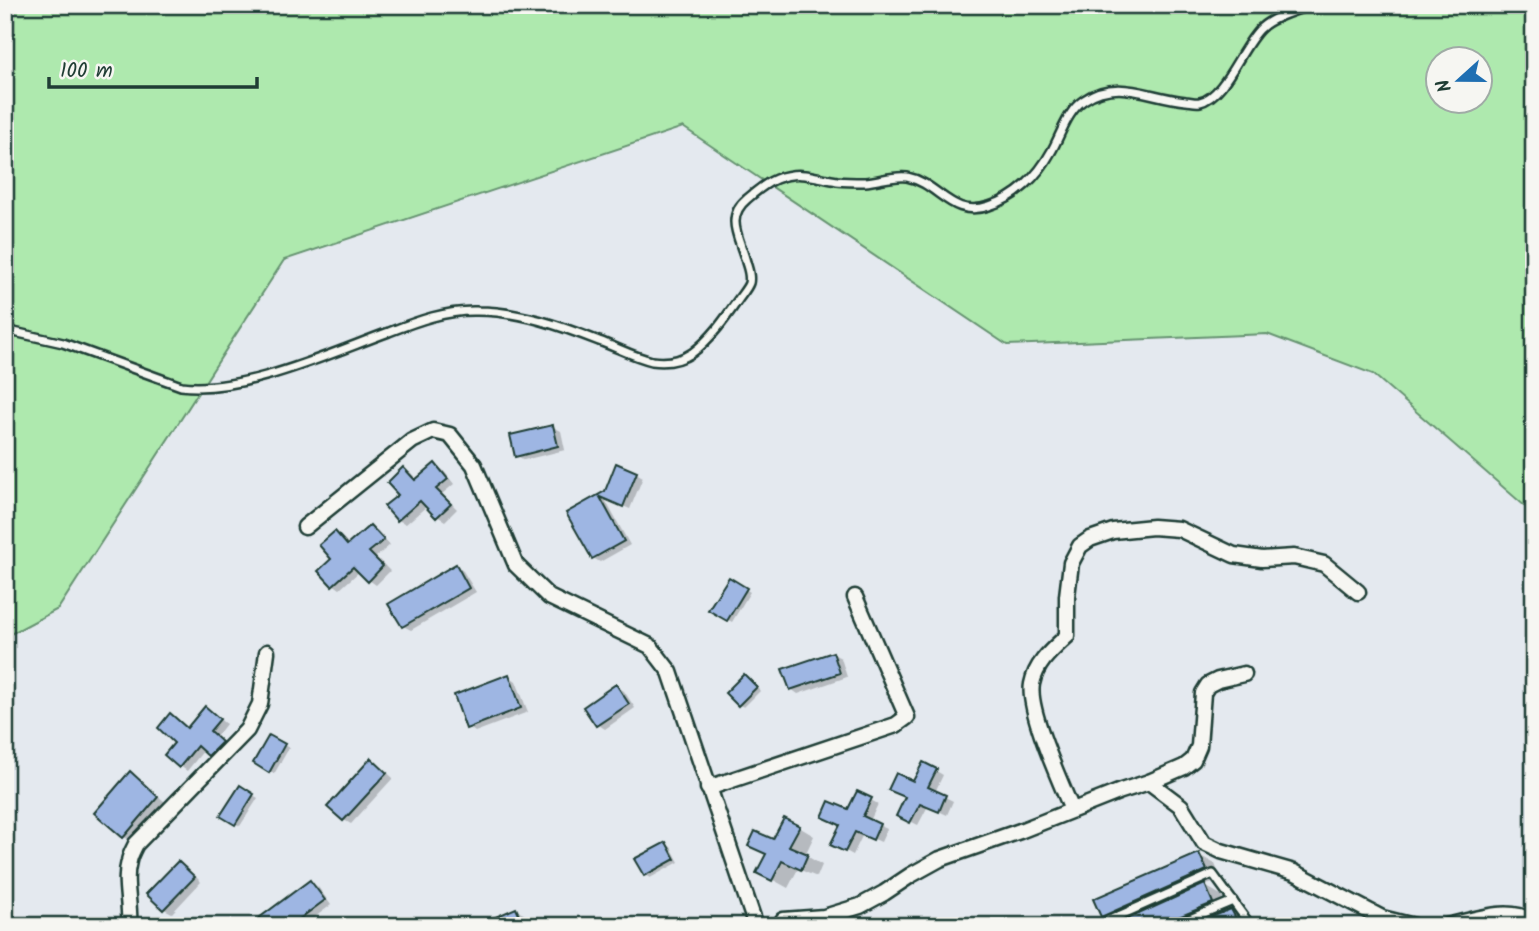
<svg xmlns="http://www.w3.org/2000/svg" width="1539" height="931" viewBox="0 0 1539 931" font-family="Kalam,sans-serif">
<rect width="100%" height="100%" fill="#e4e9ef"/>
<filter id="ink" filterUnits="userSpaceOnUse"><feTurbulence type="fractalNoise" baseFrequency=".0143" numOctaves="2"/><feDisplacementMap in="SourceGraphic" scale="14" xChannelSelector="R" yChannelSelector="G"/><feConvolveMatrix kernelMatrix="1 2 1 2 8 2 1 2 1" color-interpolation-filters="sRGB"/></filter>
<g filter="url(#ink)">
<path fill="#aee9ae" stroke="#669371" stroke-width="2" fill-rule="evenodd" d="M5 5H1534V514L1373 374 1267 334 1007 345 683 127 284 260 58 609 5 637ZM1438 60H1480V102H1438Z"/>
<g fill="#0003">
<polygon points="553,427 561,431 565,450 524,460 516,455"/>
<polygon points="435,465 443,470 454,484 442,494 457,509 445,521 437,516 427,506 406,524 398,520 403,469 411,473 417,480"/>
<polygon points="636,473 643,477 630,509 604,498 630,545 600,562 593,558 568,513"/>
<polygon points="370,527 378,531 390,545 376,557 390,571 376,585 369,580 360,571 340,589 333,584 336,533 343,538 350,545"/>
<polygon points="456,566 463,571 476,592 411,630 403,626"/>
<polygon points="729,579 750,592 732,622 711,610"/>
<polygon points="833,654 841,658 847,677 798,694 791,689"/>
<polygon points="509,676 516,681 528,712 475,732 468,727"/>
<polygon points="749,679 760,691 744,707 739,705"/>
<polygon points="616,686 624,691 635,708 605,729 597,724"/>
<polygon points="206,709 226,724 216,737 228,747 217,759 204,750 187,771 180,766 177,742 171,715 188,729"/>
<polygon points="270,737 289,748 274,774 255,763"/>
<polygon points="371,760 379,765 393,778 351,824 344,820"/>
<polygon points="924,764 943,775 935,792 953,801 947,815 928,806 918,825 906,819 914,783"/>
<polygon points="137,778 165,802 132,841 124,837"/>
<polygon points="240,787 258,798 240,826 223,815"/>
<polygon points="858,793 878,804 870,821 887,829 881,842 863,834 853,855 833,844"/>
<polygon points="799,827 814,836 805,855 822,865 817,877 798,869 788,888 759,872 767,855 750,846 774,842"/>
<polygon points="666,844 671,847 679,862 650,878 645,875"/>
<polygon points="1199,855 1215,864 1221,879 1205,886 1221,895 1228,912 1231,911 1246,920 1249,926 1116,926 1118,925 1102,916"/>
<polygon points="179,863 186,867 201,882 172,913 164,909 149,894"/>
<polygon points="311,882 318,887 331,905 303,926 267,926"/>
<polygon points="516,910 527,916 531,926 479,926"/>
</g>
<g fill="#9eb6e3" stroke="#1f3d34" stroke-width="2">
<polygon points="553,425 558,446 515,457 510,435"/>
<polygon points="435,463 448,479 436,489 451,504 436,518 420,501 397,521 384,506 398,495 387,483 403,467 415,480"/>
<polygon points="616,463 637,472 623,507 600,497 624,541 592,559 566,513 605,491"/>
<polygon points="370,525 384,540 369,552 383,566 368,582 353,567 332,586 318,571 331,559 319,545 335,531 347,545"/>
<polygon points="456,564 469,588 402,627 388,604"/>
<polygon points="729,577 747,588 727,621 708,610"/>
<polygon points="833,652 840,673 790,690 782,669"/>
<polygon points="509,674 521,708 466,729 454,695"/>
<polygon points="744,674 757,687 738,706 725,693"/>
<polygon points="616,684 629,704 596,726 583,707"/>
<polygon points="205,706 220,719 210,731 222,742 208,756 197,746 179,768 164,755 174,743 158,728 170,713 187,728"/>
<polygon points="269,735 285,744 269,773 253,763"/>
<polygon points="371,758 387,773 343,821 327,807"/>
<polygon points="923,762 937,769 928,787 946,795 939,812 920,804 910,823 896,816 905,797 888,790 896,773 913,781"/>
<polygon points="130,771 158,797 123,838 94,813"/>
<polygon points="240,785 254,794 235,825 220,816"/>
<polygon points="857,791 872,798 863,816 880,824 873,840 855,832 845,852 830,845 840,825 822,817 829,801 848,809"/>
<polygon points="784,818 800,826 789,846 808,854 801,870 782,861 772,881 756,873 766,854 748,846 755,831 773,839"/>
<polygon points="666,842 675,859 644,876 634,859"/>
<polygon points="1199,853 1207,870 1101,917 1093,899"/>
<polygon points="178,861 195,877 163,910 146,894"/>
<polygon points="310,880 325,900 290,926 265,926 259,918"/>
<polygon points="1205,884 1213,903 1171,920 1167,926 1112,926"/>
<polygon points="516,908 524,926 475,926"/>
<polygon points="1231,909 1240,926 1190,926"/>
</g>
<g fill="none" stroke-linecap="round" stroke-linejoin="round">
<defs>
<g id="service">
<path d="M5 330 63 343 181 386C242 394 331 353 389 332 417 321 447 310 477 311 519 311 561 326 599 341 616 347 634 357 652 361 666 363 680 361 692 353 711 339 725 319 738 300 741 295 747 289 749 283 751 276 748 269 746 262 740 238 724 218 747 199 755 192 766 183 776 179 800 170 814 177 837 181 846 182 857 182 865 182 879 181 894 175 907 177 939 183 951 219 989 206 1016 198 1038 176 1051 152 1061 135 1067 111 1084 100 1118 77 1150 98 1186 101 1190 101 1195 103 1200 102 1225 97 1242 45 1261 28 1272 17 1298 10 1312 5"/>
<polyline points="1096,926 1213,874 1251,926"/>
<polyline points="1173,926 1233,901"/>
</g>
<g id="minor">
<polyline points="305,527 412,441 433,431 450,435 474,465 516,565 549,597 650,646 670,672 756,926"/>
<polyline points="1149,782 1184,767 1193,760 1199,746 1203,693 1208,685 1218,680 1244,674"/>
<polyline points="708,788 896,725 907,717 855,597"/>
<path d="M1072 810C1061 783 1027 710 1032 684 1036 663 1052 650 1067 636V596L1071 563 1080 546 1090 539 1113 531 1153 527 1179 529 1234 555 1262 559 1294 557 1324 564 1358 592"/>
<path d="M129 926C131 904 123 882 129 861 130 855 133 850 136 844L247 730 260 704 267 652"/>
<polyline points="785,926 783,920 824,917 860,906 884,893 911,875 940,859 1020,831 1121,791 1149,782 1181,806 1204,843 1221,851 1294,872 1382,918 1414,926"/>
<path d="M1447 926C1471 921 1514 904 1534 924"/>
</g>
</defs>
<use href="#service" stroke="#1f3d34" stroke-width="12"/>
<use href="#minor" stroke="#1f3d34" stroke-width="19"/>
<use href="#service" stroke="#f6f6f2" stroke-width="7"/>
<use href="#minor" stroke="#f6f6f2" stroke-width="14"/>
</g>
</g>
<rect width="1539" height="931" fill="none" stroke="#f6f6f2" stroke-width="28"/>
<rect x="14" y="14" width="1511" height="903" fill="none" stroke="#1f3d34" stroke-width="2.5" filter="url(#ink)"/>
<g transform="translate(1459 80) rotate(249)"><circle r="33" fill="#f6f6f2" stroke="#a0aca6" stroke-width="2"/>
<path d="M0-5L12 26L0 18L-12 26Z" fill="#1f6fb2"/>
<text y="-10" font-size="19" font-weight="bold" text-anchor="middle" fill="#1f3d34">N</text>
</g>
<path d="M49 77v10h208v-10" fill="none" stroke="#1f3d34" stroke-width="3.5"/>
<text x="60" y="77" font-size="21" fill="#1f3d34" stroke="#f6f6f2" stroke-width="5" paint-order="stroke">100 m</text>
</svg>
